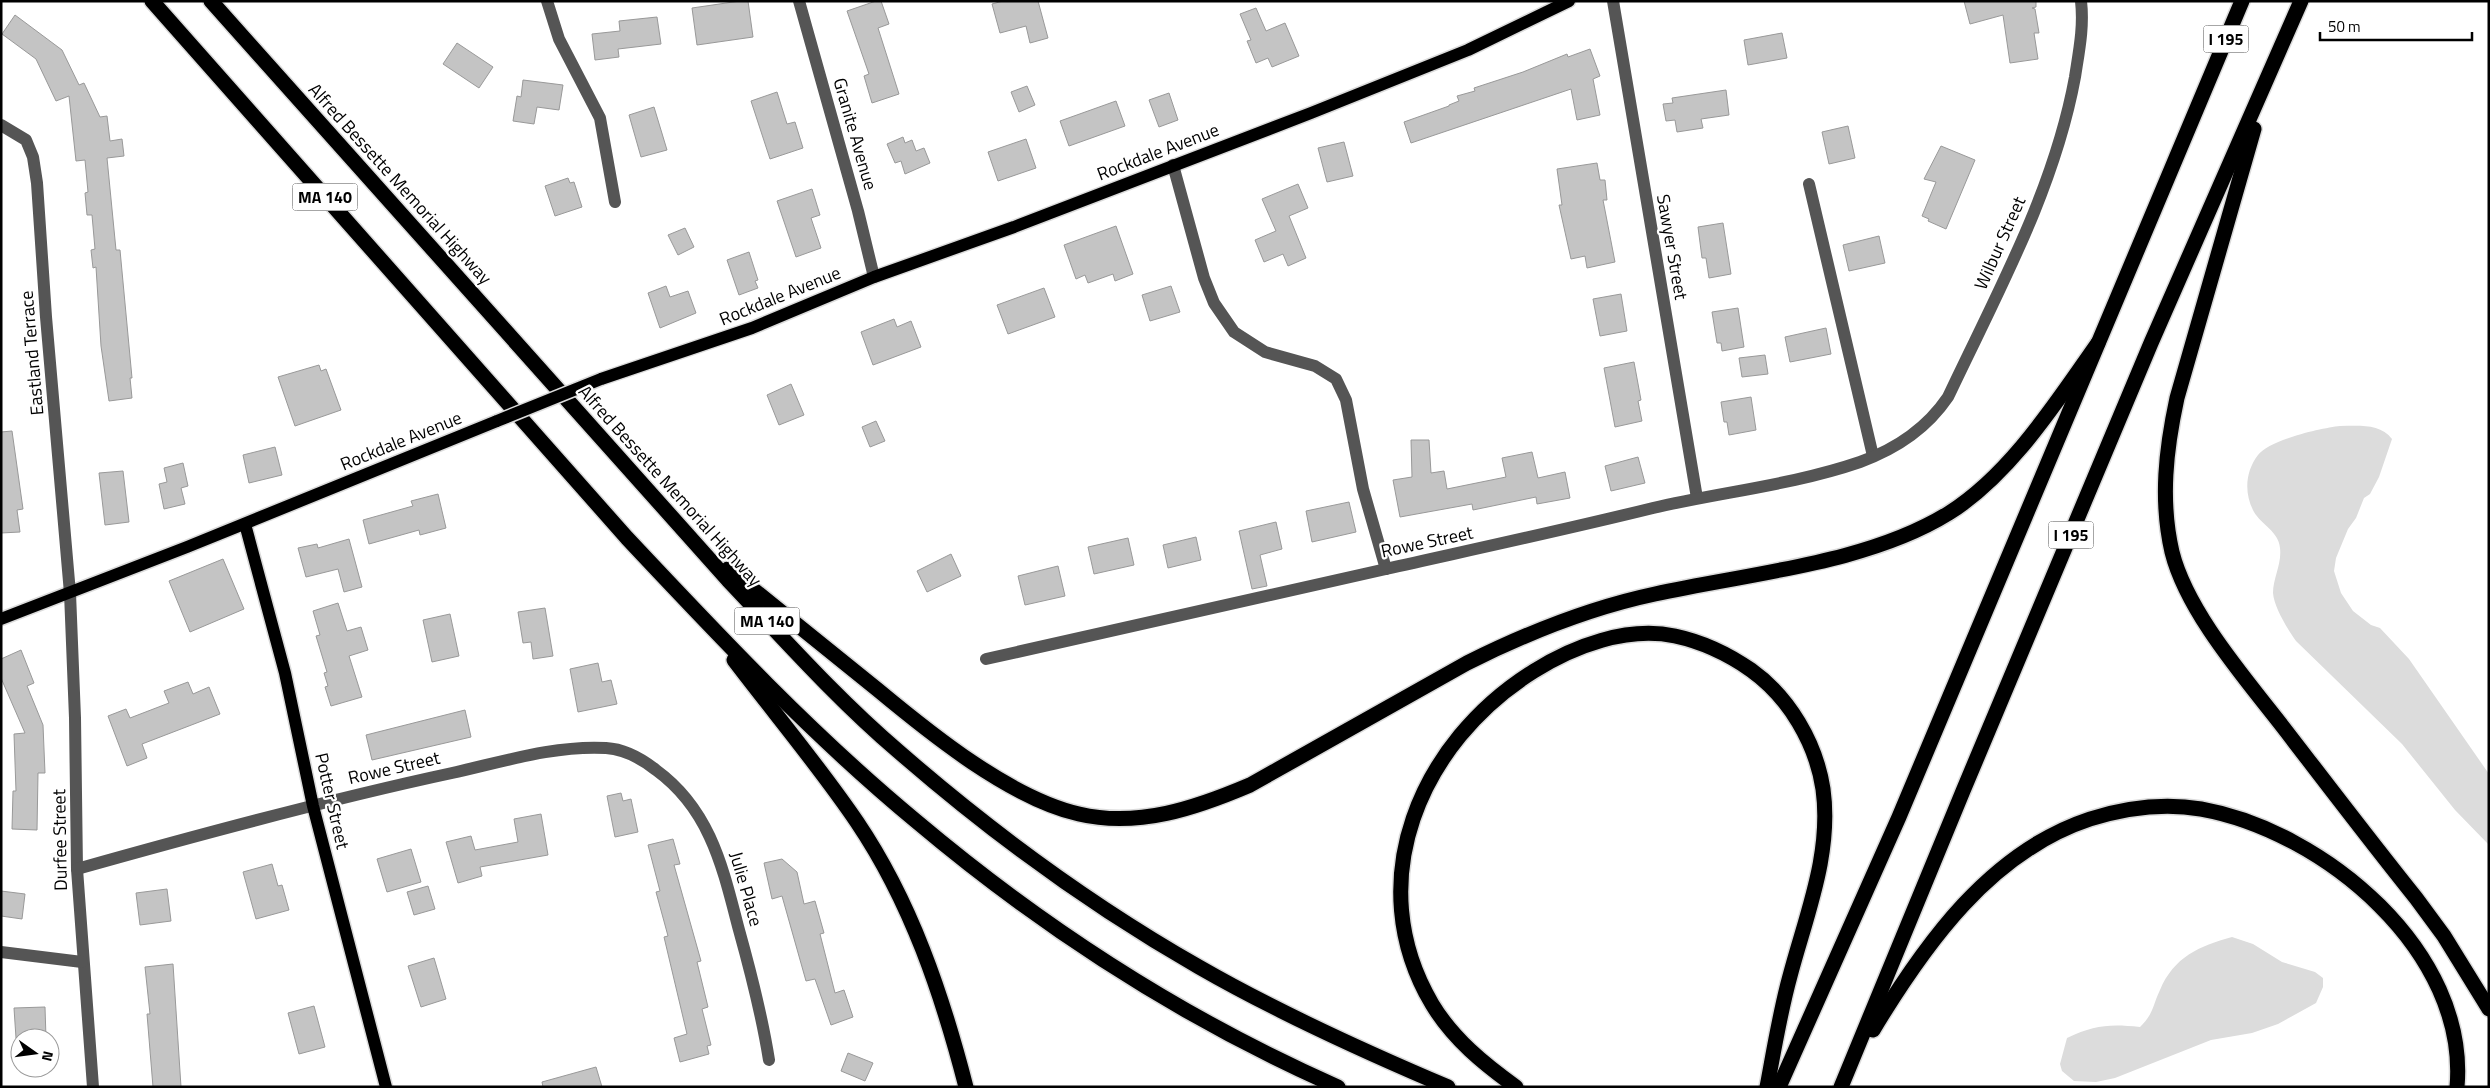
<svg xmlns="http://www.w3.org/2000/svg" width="2490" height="1088" viewBox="0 0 2490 1088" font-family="'Titillium Web',sans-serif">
<rect width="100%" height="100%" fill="#fff"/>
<g fill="#dcdcdc">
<path d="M2340 426C2358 426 2380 423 2392 439L2379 477 2370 494 2364 498 2356 518 2348 529 2336 558 2334 571 2341 593 2353 611 2371 625 2380 628 2409 659 2489 774V845L2455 810 2402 744 2296 641C2288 630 2274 607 2273 593 2273 578 2282 564 2280 548 2279 532 2261 524 2254 512 2244 494 2245 472 2258 455 2269 440 2321 428 2340 426Z"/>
<path d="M2232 937 2253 944 2282 962 2315 972 2323 978V987L2316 1003 2278 1024 2252 1033 2211 1040 2115 1078 2096 1082 2074 1081 2062 1071 2060 1064 2067 1038C2095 1025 2109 1024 2140 1027 2154 1013 2152 1007 2160 990 2174 957 2199 946 2232 937Z"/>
</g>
<g fill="#c4c4c4" stroke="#999">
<polygon points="740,1 748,1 753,37 697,45 692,8"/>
<polygon points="876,1 881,1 889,24 878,28 899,94 872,103 864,76 869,74 847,11"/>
<polygon points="1003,1 1038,1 1048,38 1030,43 1026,26 1000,33 992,4"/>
<polygon points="1964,1 2036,1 2036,7 2032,8 2035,9 2039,33 2034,33 2038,59 2010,63 2003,15 1970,24"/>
<polygon points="1256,8 1266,31 1285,23 1299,56 1272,67 1268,58 1256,63 1247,41 1251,40 1240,14"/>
<polygon points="15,15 62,50 79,85 84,83 100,117 107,116 110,141 122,139 124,156 107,158 116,250 120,250 132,378 130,378 132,398 109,401 101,346 96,267 93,268 91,250 95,249 92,215 87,215 85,193 88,192 85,160 76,161 69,96 56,101 36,59 2,34"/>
<polygon points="657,17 661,44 618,49 619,57 595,60 592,34 620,31 619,21"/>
<polygon points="1782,33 1787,58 1748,65 1744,40"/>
<polygon points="457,43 493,67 479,88 443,64"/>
<polygon points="1590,49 1600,76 1593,79 1600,115 1577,120 1571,89 1411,143 1404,122 1449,106 1449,105 1459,101 1457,96 1475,91 1474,88 1523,72 1567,54 1568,57"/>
<polygon points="523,80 563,85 559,110 537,107 534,124 513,121 517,96 521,97"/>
<polygon points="1027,86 1035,105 1019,112 1011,92"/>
<polygon points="1726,90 1729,115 1701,119 1703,128 1677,132 1675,120 1666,121 1663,104 1673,103 1672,98"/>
<polygon points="777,92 787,124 795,122 803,148 770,159 751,101"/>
<polygon points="1169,93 1178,120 1159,127 1149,100"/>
<polygon points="1116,101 1125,126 1069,146 1060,121"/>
<polygon points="654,107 667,150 641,157 629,115"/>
<polygon points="1848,126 1855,158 1829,164 1822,132"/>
<polygon points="903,137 905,143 912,140 916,151 924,148 930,163 905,174 901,161 895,163 887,144"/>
<polygon points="1026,139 1036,168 998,181 988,152"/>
<polygon points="1344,142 1353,176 1327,182 1318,148"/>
<polygon points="1941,146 1975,160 1946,229 1928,221 1929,219 1922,216 1936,182 1924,179"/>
<polygon points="1597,163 1600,180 1605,180 1607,200 1603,200 1615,262 1587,268 1585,256 1571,259 1559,205 1562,205 1557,169"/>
<polygon points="568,178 570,183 574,182 582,207 555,216 545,186"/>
<polygon points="1298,184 1308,208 1289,216 1306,258 1288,266 1283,254 1264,262 1255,240 1276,231 1262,199"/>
<polygon points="812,189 820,215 811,218 821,248 796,257 777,201"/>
<polygon points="1723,223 1731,274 1709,278 1706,258 1702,258 1698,227"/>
<polygon points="1116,226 1133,274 1115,281 1113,274 1088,283 1085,275 1076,279 1064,245"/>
<polygon points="685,228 694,247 678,255 668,235"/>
<polygon points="1879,236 1885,263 1849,271 1843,245"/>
<polygon points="749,252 758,280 755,281 758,288 739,295 727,260"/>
<polygon points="666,286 670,297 688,291 696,313 660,328 648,293"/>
<polygon points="1171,286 1180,312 1150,321 1142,295"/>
<polygon points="1044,288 1055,317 1008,334 997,305"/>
<polygon points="1621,294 1627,331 1600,336 1593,299"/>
<polygon points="1738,308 1744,347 1722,351 1721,343 1717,343 1712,312"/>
<polygon points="894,319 897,327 911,321 921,347 873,365 861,332"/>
<polygon points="1826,328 1831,354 1790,362 1785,337"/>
<polygon points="1765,355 1768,374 1742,377 1739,358"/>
<polygon points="1634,362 1641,400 1638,401 1642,421 1615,427 1604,368"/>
<polygon points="319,365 321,371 326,369 341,410 295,426 278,377"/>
<polygon points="791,384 804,415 779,425 767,395"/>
<polygon points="1751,397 1756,430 1729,435 1727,422 1724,422 1721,402"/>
<polygon points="876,421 885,441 870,447 862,427"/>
<polygon points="12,431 23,509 17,510 20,532 1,533 1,432"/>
<polygon points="1411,440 1429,440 1431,473 1444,471 1447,489 1506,477 1502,458 1532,452 1538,478 1565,472 1570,498 1537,504 1536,497 1473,510 1472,504 1400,517 1393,480 1412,477"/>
<polygon points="275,447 282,475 249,483 243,455"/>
<polygon points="1638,457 1645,483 1611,491 1605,466"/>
<polygon points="183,463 188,486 181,488 185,504 164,509 159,484 167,482 164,468"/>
<polygon points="123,471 129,522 105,525 99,473"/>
<polygon points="438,494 446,528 420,535 419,530 369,544 363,520 413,506 411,501"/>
<polygon points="1349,502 1356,532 1312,542 1306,511"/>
<polygon points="1276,522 1282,549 1260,555 1267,586 1252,589 1239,531"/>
<polygon points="1196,537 1201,560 1168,568 1163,545"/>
<polygon points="1128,538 1134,565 1094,574 1088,547"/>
<polygon points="349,539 362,587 344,592 338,569 306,577 298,548 317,544 318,548"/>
<polygon points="951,554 961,576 927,592 917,571"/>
<polygon points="223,559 244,609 190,632 169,581"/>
<polygon points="1058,566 1065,596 1025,605 1018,576"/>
<polygon points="338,603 347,631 361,627 368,650 349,656 362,697 331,706 325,687 328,686 324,673 327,672 316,636 320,635 313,611"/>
<polygon points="545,608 553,656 533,659 531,642 523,643 518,612"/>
<polygon points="450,614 459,656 432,662 423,620"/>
<polygon points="21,650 34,683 27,686 43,725 45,773 38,773 37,830 12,829 13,791 16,791 14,734 25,733 1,678 1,659"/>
<polygon points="598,663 602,682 611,680 617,704 578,712 570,669"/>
<polygon points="188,682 193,694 209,687 220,714 142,744 147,758 127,766 108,716 126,709 130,718 169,703 164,691"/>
<polygon points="465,710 471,737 372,760 366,735"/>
<polygon points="621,793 623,801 631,799 638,832 615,837 607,796"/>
<polygon points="541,814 548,855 480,867 482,876 458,883 446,842 471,836 475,850 518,842 514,819"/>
<polygon points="673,839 680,864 674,865 701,961 697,962 708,1007 702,1009 711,1045 707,1046 709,1054 680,1062 674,1038 687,1034 664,937 668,936 656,892 660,891 648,845"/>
<polygon points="411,849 421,882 387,892 377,859"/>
<polygon points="782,859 797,872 804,904 815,901 824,933 820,934 835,993 844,990 853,1017 831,1025 815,979 806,981 782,896 772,899 764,863"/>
<polygon points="272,864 278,886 282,885 289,910 256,919 243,872"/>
<polygon points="428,886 435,909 414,915 407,892"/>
<polygon points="167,889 171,921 140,925 136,893"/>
<polygon points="1,891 25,894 22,919 1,916"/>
<polygon points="434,958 446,999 421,1007 408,966"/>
<polygon points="173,964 181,1087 153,1087 147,1014 150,1014 145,967"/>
<polygon points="314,1006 325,1047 299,1054 288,1013"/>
<polygon points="45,1007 46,1038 16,1038 14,1008"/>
<polygon points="848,1053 873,1063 865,1081 841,1071"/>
<polygon points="596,1067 602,1087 543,1087 542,1082"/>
</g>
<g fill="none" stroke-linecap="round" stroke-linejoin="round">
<defs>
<g id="major">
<polyline points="601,379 752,328 874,277 1014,227 1311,113 1468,50 1569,1"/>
<polyline points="245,524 285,673 313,806 386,1087"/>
<polyline points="1,619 187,547 497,421"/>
</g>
<g id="highway">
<path d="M152 1 627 538C719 636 812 735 916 821 1043 928 1186 1020 1338 1087"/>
<path d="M211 1 728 580C783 638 837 699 898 751 991 832 1092 906 1199 967 1279 1013 1363 1051 1448 1087"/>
<path d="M2254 129 2177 398C2166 449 2160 500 2172 552 2187 612 2245 678 2283 727 2327 784 2371 842 2416 898L2444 936 2489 1009"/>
<path d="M728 569C778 609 828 650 878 690 931 734 1010 798 1079 814 1138 828 1196 808 1250 785L1467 663C1527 633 1589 608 1655 594 1749 573 1867 564 1949 513 2011 474 2057 401 2098 343"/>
<path d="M734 660C775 714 819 766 857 822 911 902 942 994 966 1087"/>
<path d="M1873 1030C1925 944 1990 852 2090 819 2125 808 2165 803 2201 809 2324 831 2469 952 2457 1087"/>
<path d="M1516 1087C1484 1064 1453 1039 1432 1004 1360 882 1420 742 1534 671 1574 646 1627 626 1675 636 1703 642 1728 654 1751 670 1789 697 1816 743 1823 789 1832 854 1806 915 1790 976 1780 1012 1774 1050 1767 1087"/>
<polyline points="1779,1087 1899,817 2242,1"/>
<polyline points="1841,1087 1963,791 2151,343 2301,1"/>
</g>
</defs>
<use href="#major" stroke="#dbdbdb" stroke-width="15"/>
<use href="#highway" stroke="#dbdbdb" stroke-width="18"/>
<g stroke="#555" stroke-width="12">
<polyline points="547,1 559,39 600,118 615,202"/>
<polyline points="799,1 858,211 874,277"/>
<polyline points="1613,1 1697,498"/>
<polyline points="1,125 26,140 33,157 37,183 46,317 70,593 75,718 77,869 93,1087"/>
<polyline points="1173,165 1204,278 1214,303 1234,332 1265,352 1315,366 1336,379 1346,400 1363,489 1386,569"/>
<polyline points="1809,184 1873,456"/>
<path d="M986 659C1120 630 1253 598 1386 569 1475 549 1564 530 1653 508 1721 492 1793 485 1860 462 1896 449 1927 428 1948 397 1997 293 2054 191 2075 77 2079 51 2084 27 2081 1"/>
<path d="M77 869C201 834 326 800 452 773 502 762 555 745 606 748 625 749 642 759 656 770 711 810 723 869 739 930 751 973 762 1016 769 1060"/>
<polyline points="1,952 82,962"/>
</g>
<use href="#major" stroke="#000" stroke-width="12"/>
<use href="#highway" stroke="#000" stroke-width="15"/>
<defs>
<polyline id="major-bridge" points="497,421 601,379"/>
</defs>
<use href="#major-bridge" stroke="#dbdbdb" stroke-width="15" stroke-linecap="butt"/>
<use href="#major-bridge" stroke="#000" stroke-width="12"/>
</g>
<g text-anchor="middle" stroke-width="4.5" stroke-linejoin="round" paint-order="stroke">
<g fill="#fff" stroke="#4c4c4c" stroke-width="1">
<rect x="2203.5" y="25.5" width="45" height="27" rx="4"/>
<rect x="292.5" y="183.5" width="65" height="27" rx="4"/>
<rect x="2048.5" y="521.5" width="45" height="27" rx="4"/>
<rect x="734.5" y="607.5" width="65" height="27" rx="4"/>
</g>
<g font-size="16" font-weight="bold" fill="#000">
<text x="2226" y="45">I 195</text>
<text x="325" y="203">MA 140</text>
<text x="2071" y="541">I 195</text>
<text x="767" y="627">MA 140</text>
</g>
<g font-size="18" fill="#000" stroke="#fff">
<text transform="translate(855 134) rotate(74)" y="6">Granite Avenue</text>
<text transform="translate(1158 152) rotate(-21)" y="6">Rockdale Avenue</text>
<text transform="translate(400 184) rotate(48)" y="6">Alfred Bessette Memorial Highway</text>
<text transform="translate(2000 243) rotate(-66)" y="6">Wilbur Street</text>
<text transform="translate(1672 247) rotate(80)" y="6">Sawyer Street</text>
<text transform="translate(780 296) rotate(-22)" y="6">Rockdale Avenue</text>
<text transform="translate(32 353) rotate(-95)" y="6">Eastland Terrace</text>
<text transform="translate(401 441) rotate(-22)" y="6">Rockdale Avenue</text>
<text transform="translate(670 486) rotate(48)" y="6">Alfred Bessette Memorial Highway</text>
<text transform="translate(1427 542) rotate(-12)" y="6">Rowe Street</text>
<text transform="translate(394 768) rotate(-13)" y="6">Rowe Street</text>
<text transform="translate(332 801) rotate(77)" y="6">Potter Street</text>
<text transform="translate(60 840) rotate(-91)" y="6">Durfee Street</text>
<text transform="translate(746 889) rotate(74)" y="6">Julie Place</text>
</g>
</g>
<rect width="2490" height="1088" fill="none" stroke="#000000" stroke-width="5"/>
<g transform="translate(35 1053) rotate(104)"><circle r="24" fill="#ffffff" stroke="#999999"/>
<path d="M0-4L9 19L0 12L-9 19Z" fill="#000000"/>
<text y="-8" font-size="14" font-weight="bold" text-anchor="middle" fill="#000000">N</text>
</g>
<path d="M2320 32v8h152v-8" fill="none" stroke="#000000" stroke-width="2.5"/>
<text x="2328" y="32" font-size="15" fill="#000000" stroke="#ffffff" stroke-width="4" paint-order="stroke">50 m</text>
</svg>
